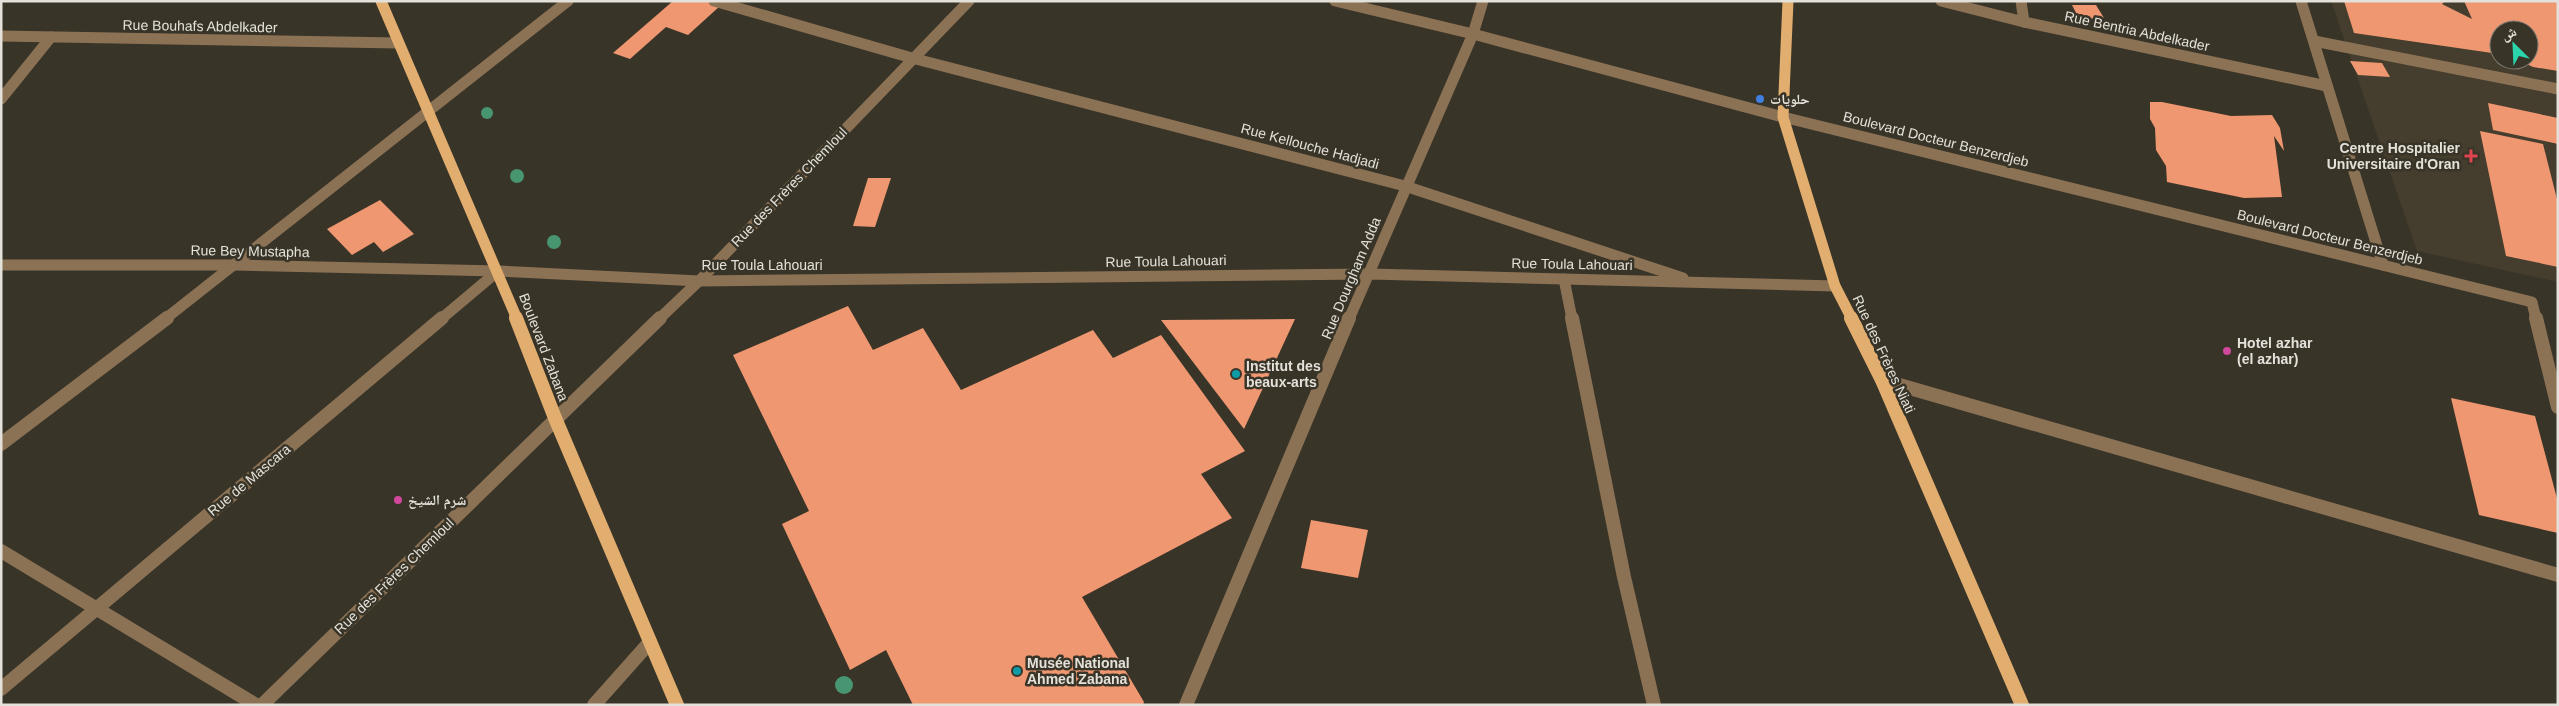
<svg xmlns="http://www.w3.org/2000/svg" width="2559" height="706" viewBox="0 0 2559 706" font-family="Helvetica,'Noto Naskh Arabic',sans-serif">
<rect width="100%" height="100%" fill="#393428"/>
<path fill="#453d2d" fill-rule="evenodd" d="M2331 1H2558V282L2417 251ZM2499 30H2529V60H2499Z"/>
<g fill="#ee9770">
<polygon points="673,1 706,1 720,6 688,35 666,27 630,59 613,53"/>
<polygon points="2344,1 2445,1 2442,4 2472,19 2464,1 2558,1 2558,71 2533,67 2518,60 2529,60 2529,30 2499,30 2499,54 2354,33"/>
<polygon points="2072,5 2096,5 2104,18 2079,19"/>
<polygon points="2350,61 2382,63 2390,77 2358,75"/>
<polygon points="2150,102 2162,102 2231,116 2272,115 2280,128 2284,151 2274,136 2282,197 2244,198 2167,182 2166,166 2156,150 2155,128 2150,119"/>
<polygon points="2488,103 2558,118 2558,144 2493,130"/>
<polygon points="2480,131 2543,144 2558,203 2558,267 2506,256"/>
<polygon points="868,178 891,178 875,227 853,226"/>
<polygon points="380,200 414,234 383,252 374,242 352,255 327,229"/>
<polygon points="848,306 873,350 923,328 961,390 1093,330 1113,358 1161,335 1245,451 1201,474 1232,518 1082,597 1144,702 1143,705 913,705 886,650 850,670 782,524 809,511 733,355"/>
<polygon points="1295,319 1244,429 1161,320"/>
<polygon points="2451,398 2535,416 2558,502 2558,533 2479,515"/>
<polygon points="1311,520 1368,530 1358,578 1301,568"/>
</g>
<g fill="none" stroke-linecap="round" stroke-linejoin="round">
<g stroke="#8b7255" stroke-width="11">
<polyline points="714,1 912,58 1405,186 1683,278"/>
<polyline points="1335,1 1473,34 1783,117 2532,302 2536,319"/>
<polyline points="1941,1 2024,22 2327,86"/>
<polyline points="2021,1 2024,22"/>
<polyline points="2301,1 2383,265"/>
<polyline points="1,36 398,43"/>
<polyline points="2314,41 2558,89"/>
<polyline points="1,99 51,37"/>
<polyline points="1,265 236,265 498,271 699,281 1370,274 1835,286"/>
<polyline points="1564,279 1572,319"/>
<polyline points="165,319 568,1"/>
<polyline points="441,319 498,271"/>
<polyline points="659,319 699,281 969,1"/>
<polyline points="1349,319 1473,34 1483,1"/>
</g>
<g stroke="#8b7255" stroke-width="14">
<polyline points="1572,318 1624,577 1654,705"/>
<polyline points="2536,318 2558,407"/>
<polyline points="1882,380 2558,575"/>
<polyline points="1,444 167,318"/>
<polyline points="1,551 256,705"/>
<polyline points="1,689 442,318"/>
<polyline points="262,705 660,318"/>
<polyline points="594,705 650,642"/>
<polyline points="1186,705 1349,318"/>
</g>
<g stroke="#e2ae6f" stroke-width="11">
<polyline points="381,1 517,319"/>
<polyline points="1788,1 1783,117 1835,286 1852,319"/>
</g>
<g stroke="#e2ae6f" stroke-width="14">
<polyline points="516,318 555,418 677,705"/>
<polyline points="1851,318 1882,380 2022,705"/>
</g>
</g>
<g fill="#479571">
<circle cx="487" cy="113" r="6"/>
<circle cx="517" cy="176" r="7"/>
<circle cx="554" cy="242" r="7"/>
<circle cx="844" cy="685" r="9"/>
</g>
<circle fill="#3f7fe0" stroke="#393428" stroke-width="2" cx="1760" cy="99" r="5"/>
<path fill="#e0444e" stroke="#393428" stroke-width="2" d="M2468.5 148.5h5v5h5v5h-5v5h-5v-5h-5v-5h5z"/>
<g fill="#d1479c" stroke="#393428" stroke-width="2">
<circle cx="2227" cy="351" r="5"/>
<circle cx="398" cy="500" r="5"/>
</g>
<g fill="#0f9aa8" stroke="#393428" stroke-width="2">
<circle cx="1236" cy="374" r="5"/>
<circle cx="1017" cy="671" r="5"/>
</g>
<g text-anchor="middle" stroke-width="5" stroke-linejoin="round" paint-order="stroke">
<g font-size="14" fill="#e4e1da" stroke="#393428">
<text transform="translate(200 26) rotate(1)" y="5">Rue Bouhafs Abdelkader</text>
<text transform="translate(2137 31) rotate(12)" y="5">Rue Bentria Abdelkader</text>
<text transform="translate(1936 139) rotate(14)" y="5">Boulevard Docteur Benzerdjeb</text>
<text transform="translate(1310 146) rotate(15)" y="5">Rue Kellouche Hadjadi</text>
<text transform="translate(789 187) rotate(-46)" y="5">Rue des Frères Chemloul</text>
<text transform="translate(2330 237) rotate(14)" y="5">Boulevard Docteur Benzerdjeb</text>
<text transform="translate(250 251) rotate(1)" y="5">Rue Bey Mustapha</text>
<text transform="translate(1166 261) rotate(-1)" y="5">Rue Toula Lahouari</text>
<text transform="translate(1572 264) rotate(1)" y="5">Rue Toula Lahouari</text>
<text x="762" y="270">Rue Toula Lahouari</text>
<text transform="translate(1351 278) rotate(-67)" y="5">Rue Dourgham Adda</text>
<text transform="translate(544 347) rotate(69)" y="5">Boulevard Zabana</text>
<text transform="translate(1884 354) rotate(65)" y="5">Rue des Frères Niati</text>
<text transform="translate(249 480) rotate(-40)" y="5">Rue de Mascara</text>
<text transform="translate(394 576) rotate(-44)" y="5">Rue des Frères Chemloul</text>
</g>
<g font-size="14" font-weight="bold" fill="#e4e1da" stroke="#393428" text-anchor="start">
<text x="1770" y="104">حلويات</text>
<text x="2460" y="153" text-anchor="end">Centre Hospitalier<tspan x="2460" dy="16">Universitaire d'Oran</tspan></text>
<text x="2237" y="348">Hotel azhar<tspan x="2237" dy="16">(el azhar)</tspan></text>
<text x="1246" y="371">Institut des<tspan x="1246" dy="16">beaux-arts</tspan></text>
<text x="408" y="505">شرم الشيخ</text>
<text x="1027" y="668">Musée National<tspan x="1027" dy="16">Ahmed Zabana</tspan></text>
</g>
</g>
<rect width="2559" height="706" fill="none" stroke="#e4e1da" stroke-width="5"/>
<g transform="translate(2514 45) rotate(336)"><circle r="24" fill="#393428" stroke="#7d796f"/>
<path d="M0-4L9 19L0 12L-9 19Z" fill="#2ad5ac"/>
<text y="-8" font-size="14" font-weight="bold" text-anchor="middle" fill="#e4e1da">ش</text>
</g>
</svg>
